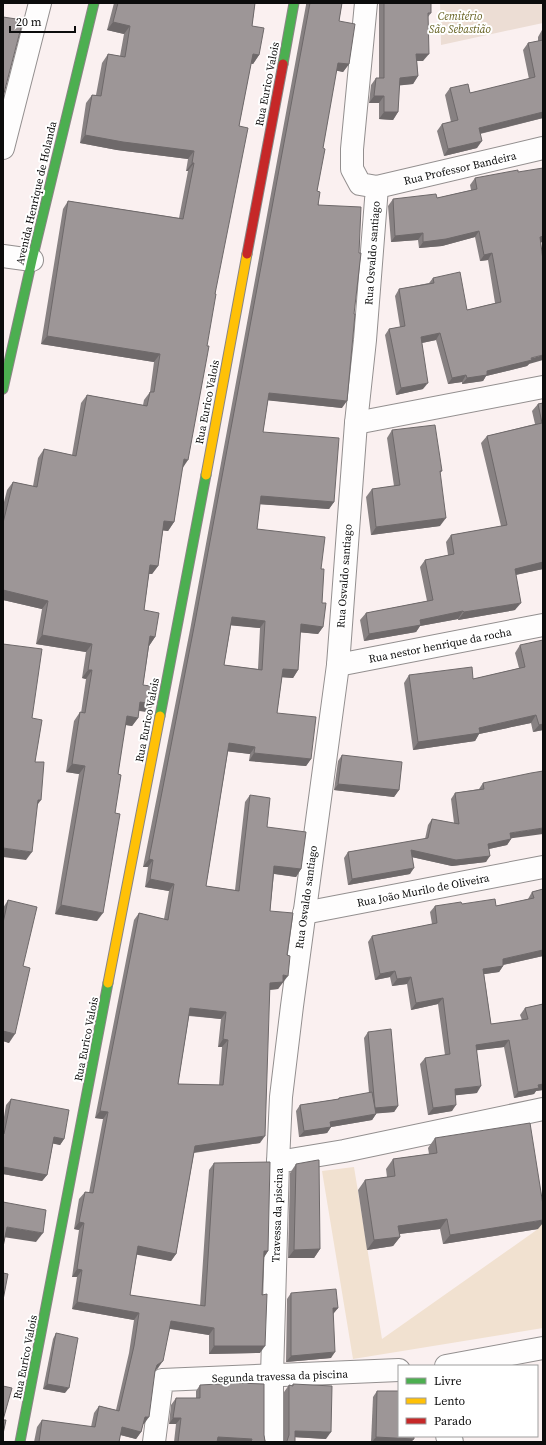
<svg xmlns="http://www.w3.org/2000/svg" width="546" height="1445" viewBox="0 0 546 1445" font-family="'Source Serif 4',serif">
<rect width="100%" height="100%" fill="#faf0f0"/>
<polygon fill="#f1e1d0" points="354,1167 382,1339 538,1229 543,1199 543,1328 353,1359 322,1171"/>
<polygon fill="#ecddd4" points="440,3 543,3 543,23 441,45"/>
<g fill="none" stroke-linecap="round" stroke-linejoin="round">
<defs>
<g id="street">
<polyline points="3,148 40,3"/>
<polyline points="377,187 543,148"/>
<polyline points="3,256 32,260"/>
<polyline points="356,423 543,387"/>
<polyline points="338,665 543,625"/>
<polyline points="304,913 543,867"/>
<polyline points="278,1162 281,1097 292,1006 338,665 356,423 365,340 377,187 360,184 352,169 352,149 366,3"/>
<polyline points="446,1366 543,1348"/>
<polyline points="447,1436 452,1442"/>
<polyline points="272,1441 272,1376 278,1162 344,1151 543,1109"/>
<polyline points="154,1442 162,1380 399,1370"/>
</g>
<g id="fast">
<polyline points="283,64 294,3"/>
<polyline points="3,389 32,260 94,3"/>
<polyline points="160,716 206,475"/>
<polyline points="20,1442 108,983"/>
</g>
<g id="slow">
<polyline points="206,475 247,254"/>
<polyline points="108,983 160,716"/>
</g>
<polyline id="jam" points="247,254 283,64"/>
</defs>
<use href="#street" stroke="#938f8f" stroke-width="24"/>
<use href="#fast" stroke="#8a8585" stroke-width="11"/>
<use href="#slow" stroke="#8a8585" stroke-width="11"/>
<use href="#jam" stroke="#8a8585" stroke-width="11"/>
<use href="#street" stroke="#fefdfd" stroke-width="22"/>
<use href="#fast" stroke="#4caf50" stroke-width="9"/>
<use href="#slow" stroke="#ffc107" stroke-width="9"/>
<use href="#jam" stroke="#c62828" stroke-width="9"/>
</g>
<g fill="#878182" fill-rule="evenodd">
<polygon points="114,3 255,3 252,26 259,55 253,64 251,63 239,126 215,294 182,469 174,522 168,531 163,530 158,566 152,574 149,574 144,610 155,637 149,646 143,685 148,712 139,711 138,718 132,726 125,725 97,921 55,914 79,774 66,772 74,721 80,712 81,713 86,679 82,678 86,652 36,644 42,609 3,600 3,506 7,490 13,482 33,486 38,458 44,449 72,455 81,403 87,395 143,405 144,400 150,392 154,362 41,344 63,209 68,201 179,218 188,171 186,171 188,159 117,150 80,143 86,103 92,95 96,95 102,63 108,54 120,56 124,34 107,30"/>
<path d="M306 3H342L339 21 349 64 343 72 336 70 323 148 317 191 342 408 268 400 263 432 334 502 329 509 260 504 257 529 321 569 322 603 323 627 318 634 300 632 298 670 293 678 282 677 277 713 311 759 306 766 249 761 250 754 228 751 206 886 235 890 245 802 250 795 267 827 301 869 296 877 274 874 270 911 282 983 278 989 270 990 260 1143 194 1153 176 1254 171 1261 137 1254 130 1295 200 1306 209 1170 214 1163 268 1251 264 1257 260 1353 209 1354V1335L170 1329 158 1368 155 1371 144 1424H143L141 1432 136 1439 120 1435 119 1442H34L37 1427 42 1420 91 1427 94 1413 99 1406 116 1410 129 1353 134 1320 72 1309 77 1277H72L79 1230 74 1229 79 1199 85 1192 89 1193 103 1119 95 1118 134 920 139 913 164 919 169 891 145 887 148 867H143L190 630 306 5ZM231 625 260 628 258 669 224 665ZM189 1016 221 1019 218 1047H222L219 1085 178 1084Z"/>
<polygon points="379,3 431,3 431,13 428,17 423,61 417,61 418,76 413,84 399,85 398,112 393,120 379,119 379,103 369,103 371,85 376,78 379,78"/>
<polygon points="542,30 543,30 543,118 480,134 477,148 444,156 437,131 442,124 451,122 445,95 450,88 470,93 529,79 523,50 528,43 538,41 538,37"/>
<polygon points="475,178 543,242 540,242 529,364 527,366 486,376 483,381 462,384 462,382 448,384 436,340 422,343 423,389 396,395 385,335 389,329 400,327 395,296 399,289 429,283 433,278 467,310 495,303 488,260 480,261 475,237 442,246 419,248 418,240 391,242 388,206 393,199 437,198 471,190 470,185"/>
<polygon points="543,403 543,569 516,575 515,610 458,620 458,619 420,626 416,632 364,641 360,620 366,613 427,601 420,567 425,560 448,555 446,542 451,535 501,526 481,443 487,436 535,424 532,411 538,404"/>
<polygon points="392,430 442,471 440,473 440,526 371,535 366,497 372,489 394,486 387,438"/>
<polygon points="520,645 543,730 533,732 531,723 479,734 475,741 413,750 404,683 409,675 473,679 519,668 515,653"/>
<polygon points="342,755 399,790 394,797 334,790 338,761"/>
<polygon points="483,783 511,839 507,845 489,849 486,862 452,866 412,857 410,874 348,885 344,858 348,852 425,839 428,825 432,819 454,823 451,799 455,793 479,789"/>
<polygon points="543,889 543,956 503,965 503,966 499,972 484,974 491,1024 522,1020 520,1015 525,1008 543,1004 543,1090 536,1091 534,1094 514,1098 504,1047 477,1050 477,1093 455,1095 452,1111 428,1115 420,1064 425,1058 445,1055 438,1004 411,1010 407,984 392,986 390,977 375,980 368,942 372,936 432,924 430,912 435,906 462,904 496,906 528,899 532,892"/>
<polygon points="8,900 23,966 9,1043 3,1041 3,908"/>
<polygon points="368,1032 398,1106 394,1112 376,1113 376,1114 372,1120 331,1127 327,1133 299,1137 296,1111 300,1105 338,1099 339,1098 369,1093 364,1038"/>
<polygon points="11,1099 64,1139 60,1145 53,1143 47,1175 42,1181 3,1174 3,1123 6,1105"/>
<polygon points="435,1138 538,1229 443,1244 440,1229 399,1234 400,1237 393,1246 367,1250 358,1190 365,1180 387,1177 386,1169 393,1159 429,1154 428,1148"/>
<polygon points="296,1164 320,1249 314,1258 288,1258 290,1173"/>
<polygon points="291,1293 338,1308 333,1314 331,1358 286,1362 287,1299"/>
<polygon points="56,1333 65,1393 43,1389 53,1339"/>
<polygon points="293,1384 326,1439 295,1437 295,1442 284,1442 284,1392 289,1385 292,1386"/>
<polygon points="200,1385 264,1435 265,1441 267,1442 174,1442 176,1424 169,1424 171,1405 176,1398 196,1398 196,1391"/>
<polygon points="377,1391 414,1439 411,1442 371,1442 373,1397"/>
</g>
<g fill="#6e696a">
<polygon points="113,22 130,26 124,34 107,30"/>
<polygon points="253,54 259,55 253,64 247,63"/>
<polygon points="416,54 429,54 423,61 411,61"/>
<polygon points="338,63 349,64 343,72 333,70"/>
<polygon points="418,76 413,84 395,86 400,78"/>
<polygon points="374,96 384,96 379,103 369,103"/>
<polygon points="384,112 398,112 393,120 379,119"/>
<polygon points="543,112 543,118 474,135 479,128"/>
<polygon points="85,135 194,151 188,159 117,150 80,143"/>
<polygon points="482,141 477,148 444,156 448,149"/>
<polygon points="192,163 194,163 188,171 186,171"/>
<polygon points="479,231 475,237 442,246 419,248 423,242"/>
<polygon points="423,233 418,240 391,242 395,236"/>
<polygon points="543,236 543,242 535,244 540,237"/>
<polygon points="492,253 488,260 480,261 484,255"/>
<polygon points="440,333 436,340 417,344 421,337"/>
<polygon points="47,336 160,354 154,362 41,344"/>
<polygon points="543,355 543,360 529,364 527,366 486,376 483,381 462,384 467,378 487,371"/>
<polygon points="466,375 462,382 448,384 452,378"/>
<polygon points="428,383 423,389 396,395 401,388"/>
<polygon points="269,393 347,401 342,408 264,400"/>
<polygon points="184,459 188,460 182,469"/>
<polygon points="261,496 334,502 329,509 256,504"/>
<polygon points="446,518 440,526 371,535 376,527"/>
<polygon points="164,521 174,522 168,531 158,530"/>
<polygon points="543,562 543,569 510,576 515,569"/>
<polygon points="150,565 158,566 152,574 144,573"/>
<polygon points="3,590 48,601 42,609 3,600"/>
<polygon points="521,603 515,610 458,620 464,612"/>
<polygon points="463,611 458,619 420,626 416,632 364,641 369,634 420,620"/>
<polygon points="232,617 265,621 260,628 227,625"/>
<polygon points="301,624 323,627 318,634 296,632"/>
<polygon points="42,635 92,644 86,652 36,644"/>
<polygon points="150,636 155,637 149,646 144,645"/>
<polygon points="283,669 298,670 293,678 278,677"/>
<polygon points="88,670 92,670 86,679 82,678"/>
<polygon points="140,702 154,704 148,712 134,710"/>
<polygon points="536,715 531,723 479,734 475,741 413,750 418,742"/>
<polygon points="127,716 138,718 132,726 121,724"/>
<polygon points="543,724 543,730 533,732 539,725"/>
<polygon points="229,743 255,747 250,754 224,751"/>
<polygon points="254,753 311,759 306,766 249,761"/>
<polygon points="72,764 85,766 79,774 66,772"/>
<polygon points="338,784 399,790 394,797 334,790"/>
<polygon points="38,800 41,800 35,808"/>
<polygon points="543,828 543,834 506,839 510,833"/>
<polygon points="511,839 507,845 484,850 488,844"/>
<polygon points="3,848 32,852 26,860 3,857"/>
<polygon points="411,850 490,856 486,862 452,866 407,856"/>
<polygon points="149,859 153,860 148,867 143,867"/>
<polygon points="274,866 301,869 296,877 269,873"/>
<polygon points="414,868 410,874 348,885 352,879"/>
<polygon points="150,879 174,884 169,891 145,887"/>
<polygon points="61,905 103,913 97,921 55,914"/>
<polygon points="543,950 543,956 498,966 503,959"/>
<polygon points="503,966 499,972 478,975 483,969"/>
<polygon points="395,971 390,977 375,980 380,974"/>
<polygon points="283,975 288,976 278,989 265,990 270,983"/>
<polygon points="411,977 407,984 392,986 397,979"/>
<polygon points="443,998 438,1004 411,1010 416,1003"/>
<polygon points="190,1008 226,1012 221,1019 185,1015"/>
<polygon points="3,1031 15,1034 9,1043 3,1041"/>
<polygon points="223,1039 228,1040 222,1047 218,1047"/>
<polygon points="509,1040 504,1047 471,1051 476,1045"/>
<polygon points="543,1084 543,1090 536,1091 534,1094 514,1098 518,1092"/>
<polygon points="481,1086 477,1093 450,1096 455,1089"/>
<polygon points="456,1105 452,1111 428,1115 433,1108"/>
<polygon points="398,1106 394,1112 371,1114 375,1108"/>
<polygon points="100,1111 108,1112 103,1119 95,1118"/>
<polygon points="376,1114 372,1120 331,1127 327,1133 299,1137 304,1131 330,1122"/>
<polygon points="265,1136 260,1143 190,1153 195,1146"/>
<polygon points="54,1137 64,1139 60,1145 50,1143"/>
<polygon points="3,1167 47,1175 42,1181 3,1174"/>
<polygon points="447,1219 440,1229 391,1235 398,1226"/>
<polygon points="543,1220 543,1223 538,1229 443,1244 450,1235"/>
<polygon points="79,1222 84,1223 79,1230 74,1229"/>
<polygon points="7,1227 43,1233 36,1242 3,1237"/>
<polygon points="400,1237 393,1246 367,1250 374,1240"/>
<polygon points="138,1246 176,1254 171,1261 133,1254"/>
<polygon points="320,1249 314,1258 288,1258 294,1250"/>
<polygon points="264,1251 268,1251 263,1259"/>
<polygon points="77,1269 82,1270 77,1277 72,1277"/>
<polygon points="77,1302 139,1313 134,1320 72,1309"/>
<polygon points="333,1308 338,1308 333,1314 329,1314"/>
<polygon points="171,1321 214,1328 209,1335 166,1328"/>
<polygon points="214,1346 265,1346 260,1353 209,1354"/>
<polygon points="335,1352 331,1358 286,1362 291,1356"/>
<polygon points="163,1361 158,1368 152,1373 157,1365"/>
<polygon points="47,1384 69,1388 65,1393 43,1389"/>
<polygon points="145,1417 149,1417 144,1424 140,1424"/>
<polygon points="173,1418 181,1418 176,1424 169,1424"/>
<polygon points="122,1427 141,1432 136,1439 117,1434"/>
<polygon points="295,1431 331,1432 326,1439 291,1437"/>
<polygon points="218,1437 252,1439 250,1442 214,1442"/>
<polygon points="376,1437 414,1439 411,1442 372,1442"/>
</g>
<g fill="#9d9697" stroke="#6e696a" fill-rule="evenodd">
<polygon points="118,3 255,3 252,26 264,28 259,55 253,54 239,126 248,128 215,294 216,294 207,346 209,346 188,460 184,459 174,522 164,521 158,566 150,565 144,610 159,613 155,637 150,636 143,685 157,687 154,704 140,702 138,718 127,716 118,774 121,775 115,813 120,814 103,913 61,905 85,766 72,764 80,712 85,713 92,670 88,670 92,644 42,635 48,601 3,590 3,523 13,482 37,487 44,449 76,456 87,395 147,406 150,392 154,392 160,354 47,336 68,201 183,219 194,163 192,163 194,151 123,142 85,135 92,95 101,96 108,54 125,57 130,26 113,22"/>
<path d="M310 3H342L339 21 355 24 349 64 338 63 323 148 325 149 317 191 320 192 318 205 361 207 359 253H361L354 314H355L347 401 269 393 263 432 339 438 334 502 261 496 257 529 325 537 321 569H324L322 603H326L323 627 301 624 298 670 283 669 277 713 316 717 311 759 254 753 255 747 229 743 206 886 239 891 250 795 270 798 267 827 306 832 301 869 274 866 270 911 293 913 287 955 290 956 288 976 283 975V982L270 983 265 1136 195 1146 176 1254 138 1246 130 1295 205 1306 214 1163 270 1162 268 1251H264L262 1295 267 1294 265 1346H214V1328L171 1321 163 1361 157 1365 155 1371 149 1417H145L141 1432 122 1427 119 1442H39L42 1420 95 1427 99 1406 119 1411 134 1346 139 1313 77 1302 82 1270 77 1269 84 1223 79 1222 85 1192 93 1193 108 1112 100 1111 139 913 168 920 174 884 150 879 153 860 149 859 195 622ZM232 617 265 621 262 670 224 665ZM190 1008 226 1012 223 1039 228 1040 223 1085 178 1084Z"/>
<polygon points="384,3 431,3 431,13 428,13 429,54 416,54 418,76 400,78 398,112 384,112 384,96 374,96 376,78 384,78"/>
<polygon points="3,17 23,20 3,97"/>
<polygon points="543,40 543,112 479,128 482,141 448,149 442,124 458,120 450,88 468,84 470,93 535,77 528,43"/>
<polygon points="543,168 543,236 540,237 543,260 543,355 531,358 532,360 487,371 487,375 467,378 466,375 452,378 440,333 421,337 428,383 401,388 389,329 405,326 399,289 434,283 433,278 460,272 467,310 501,302 492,253 484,255 479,231 446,239 423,242 423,233 395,236 393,199 436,194 437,198 477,189 475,178 518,170 518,172"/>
<polygon points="543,403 543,562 515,569 521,603 464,612 463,611 420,620 421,625 369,634 366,613 433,600 425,560 454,554 451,535 507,525 487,436 542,423 538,404"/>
<polygon points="435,425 442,471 440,471 446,518 376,527 372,489 400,485 392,430"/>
<polygon points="543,640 543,724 539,725 536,715 479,728 480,733 418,742 409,675 472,667 473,679 525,667 520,645"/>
<polygon points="3,644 42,649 32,718 42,720 35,762 44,762 41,800 38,800 32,852 3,848"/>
<polygon points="342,755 402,762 399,790 338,784"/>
<polygon points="543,771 543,828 510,833 511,839 488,844 490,856 456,860 411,850 414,868 352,879 348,852 428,838 432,819 459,824 455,793 484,789 483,783 531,773"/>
<polygon points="543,889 543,950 503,959 503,966 483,969 491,1024 528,1019 525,1008 543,1004 543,1084 538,1085 539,1088 518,1092 509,1040 476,1045 481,1086 455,1089 456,1105 433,1108 425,1058 450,1054 443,998 416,1003 411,977 397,979 395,971 380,974 372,936 437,923 435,906 461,902 462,904 495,899 496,906 534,898 532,892"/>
<polygon points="8,900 37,907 23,966 30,968 15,1034 3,1031 3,923"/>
<polygon points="391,1029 398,1106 375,1108 368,1032"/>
<polygon points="372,1092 376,1114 330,1122 331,1127 304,1131 300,1105 339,1099 339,1098"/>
<polygon points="11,1099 69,1110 64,1139 54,1137 47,1175 3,1167 3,1133 4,1134"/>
<polygon points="530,1123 543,1205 543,1220 450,1235 447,1219 398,1226 400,1237 374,1240 365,1180 395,1176 393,1159 437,1153 435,1138"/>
<polygon points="318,1160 319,1160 320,1249 294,1250 296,1164"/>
<polygon points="3,1202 46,1210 43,1233 7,1227 3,1247"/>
<polygon points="3,1273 8,1274 3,1300"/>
<polygon points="336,1289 338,1308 333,1308 335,1352 291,1356 291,1293"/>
<polygon points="56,1333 78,1338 69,1388 47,1384"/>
<polygon points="237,1383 264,1384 264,1435 265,1441 267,1442 251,1442 252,1439 218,1437 217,1442 178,1442 181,1418 173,1418 176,1398 200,1398 200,1385"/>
<polygon points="293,1384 332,1386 331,1432 295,1431 295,1442 286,1442 287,1441 289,1435 289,1385 293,1386"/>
<polygon points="3,1386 12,1388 3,1420 6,1420 3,1434"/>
<polygon points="377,1391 399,1391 399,1436 414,1436 414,1439 376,1437"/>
</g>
<g text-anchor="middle" stroke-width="4" stroke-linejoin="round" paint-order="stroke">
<g font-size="11" font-style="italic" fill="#635e1d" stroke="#fff">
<text x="460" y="20">Cemitério<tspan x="460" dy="13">São Sebastião</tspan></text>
</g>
<g font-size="11" fill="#0c0c0c" stroke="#fff">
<text transform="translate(267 84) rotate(-79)" y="4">Rua Eurico Valois</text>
<text transform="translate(460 168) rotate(-13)" y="4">Rua Professor Bandeira</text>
<text transform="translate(36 193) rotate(-77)" y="4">Avenida Henrique de Holanda</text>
<text transform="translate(372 253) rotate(-86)" y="4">Rua Osvaldo santiago</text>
<text transform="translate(207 402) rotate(-79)" y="4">Rua Eurico Valois</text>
<text transform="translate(344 576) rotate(-86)" y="4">Rua Osvaldo santiago</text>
<text transform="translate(440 645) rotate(-11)" y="4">Rua nestor henrique da rocha</text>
<text transform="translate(147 720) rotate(-79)" y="4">Rua Eurico Valois</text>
<text transform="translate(423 890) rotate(-11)" y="4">Rua João Murilo de Oliveira</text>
<text transform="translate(306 897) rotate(-82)" y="4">Rua Osvaldo santiago</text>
<text transform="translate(86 1039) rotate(-79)" y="4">Rua Eurico Valois</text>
<text transform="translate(277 1215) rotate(-88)" y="4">Travessa da piscina</text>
<text transform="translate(25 1357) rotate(-79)" y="4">Rua Eurico Valois</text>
<text transform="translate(280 1376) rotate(-2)" y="4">Segunda travessa da piscina</text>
</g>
</g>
<rect width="546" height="1445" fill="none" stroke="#0c0c0c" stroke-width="8"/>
<rect x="398" y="1365" width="140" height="72" fill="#ffffff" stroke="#9e9e9e"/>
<rect x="406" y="1378" width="20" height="6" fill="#4caf50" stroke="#9e9e9e"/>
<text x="434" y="1385" font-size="12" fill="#0c0c0c">Livre</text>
<rect x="406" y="1398" width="20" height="6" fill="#ffc107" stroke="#9e9e9e"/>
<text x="434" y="1405" font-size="12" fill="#0c0c0c">Lento</text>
<rect x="406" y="1418" width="20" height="6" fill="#c62828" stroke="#9e9e9e"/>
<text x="434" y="1425" font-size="12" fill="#0c0c0c">Parado</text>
<path d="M10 26v6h65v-6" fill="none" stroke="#0c0c0c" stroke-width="2"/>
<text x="16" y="26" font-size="12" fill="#0c0c0c" stroke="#ffffff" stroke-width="3" paint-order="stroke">20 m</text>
</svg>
